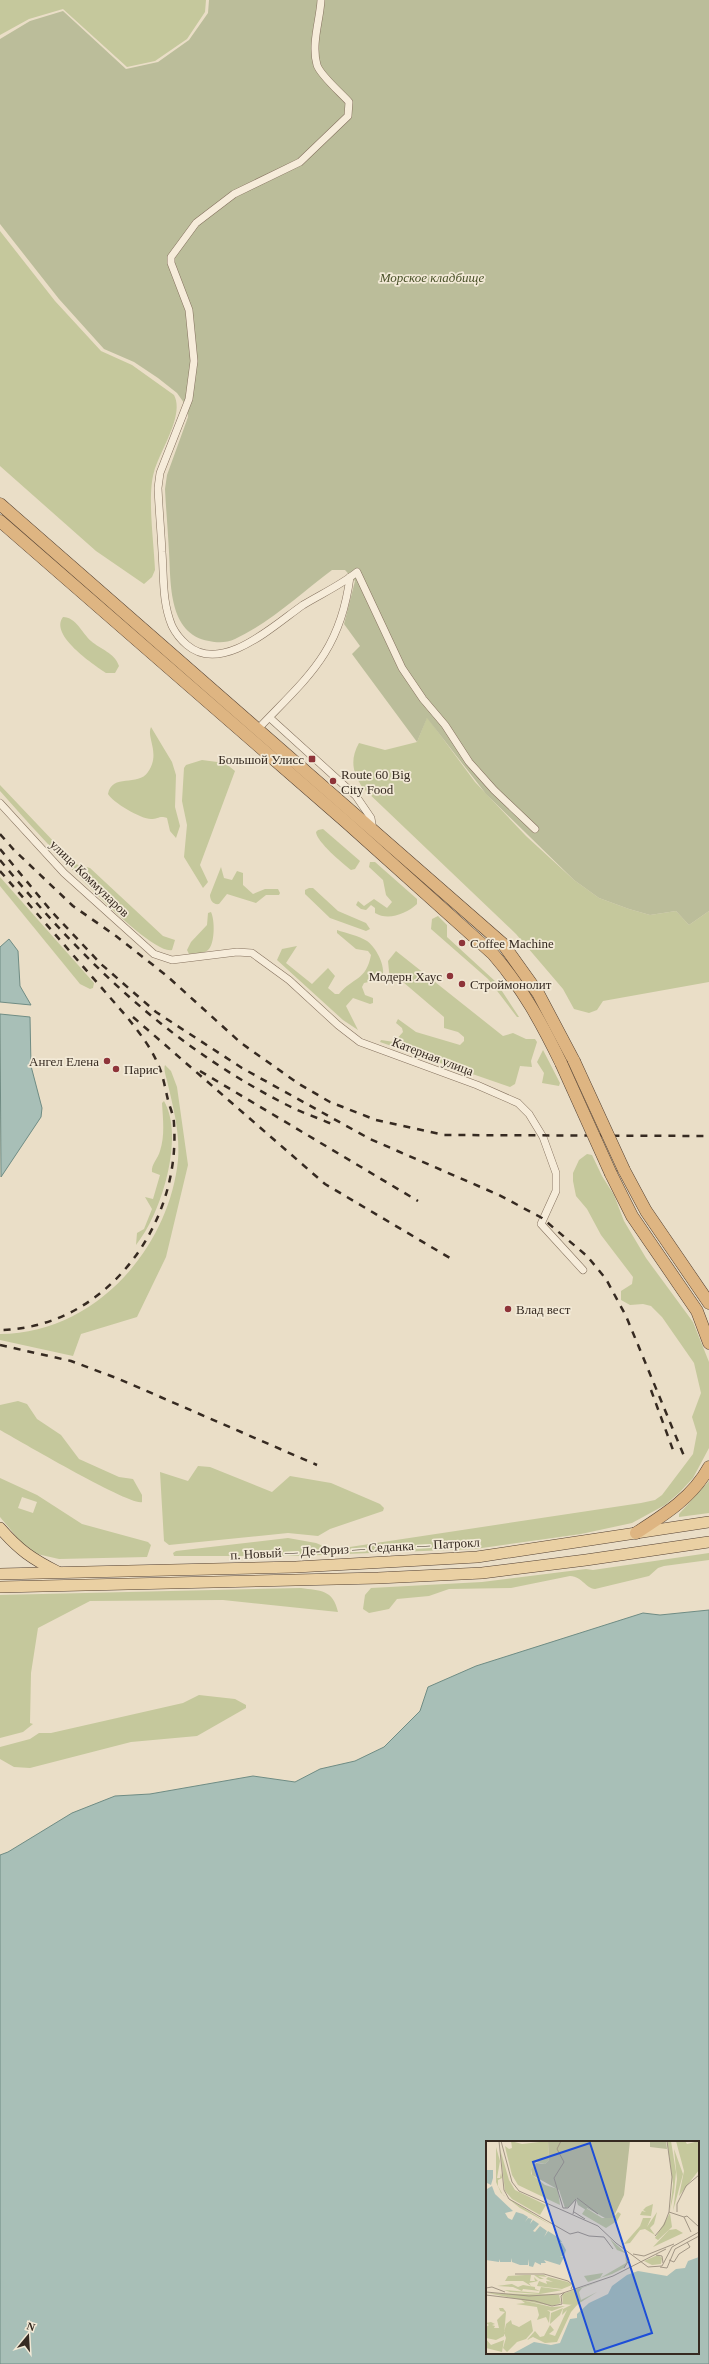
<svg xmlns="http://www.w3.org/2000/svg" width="709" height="2364" viewBox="0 0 709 2364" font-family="'Times New Roman',serif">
<rect width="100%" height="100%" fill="#eadec7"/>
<g fill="#c5c89c" fill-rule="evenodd">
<polygon points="0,0 206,0 205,12 187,39 155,61 127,67 63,9 29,19 0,35"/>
<path d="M0 231 55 301 101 351 132 365 174 395C185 415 159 452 154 472 147 496 154 543 155 570L152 577 144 584 96 551 0 466Z"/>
<path d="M63 617C76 617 82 633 91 641 100 649 115 653 119 666L115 673H106C93 664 49 635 63 617Z"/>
<path d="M427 717 475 782 526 836 574 880 599 898 629 909 650 915 676 911 689 925 709 911V982L603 1001 597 1010 589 1013 574 1009 563 989 516 934 363 788C352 773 350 759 359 743L385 750 417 742Z"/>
<path d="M151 727 172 762 176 775 175 807 180 826 176 838 170 831 167 818C160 815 158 819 151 819 141 819 112 802 108 794 112 773 138 787 148 772 161 753 146 738 151 727Z"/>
<polygon points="202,760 225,763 235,771 200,865 208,882 203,888 184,857 187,825 182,801 184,768 186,765"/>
<path d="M0 785 75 864 90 868 163 936 175 940 172 950C146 956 22 816 0 791Z"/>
<path d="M323 829 360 861 355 869 351 870C343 864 316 841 316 832L318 830Z"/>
<path d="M370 862H375L417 899V904C406 914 388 921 375 913V908L371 905 366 910 361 909 356 905 358 901 364 906 374 899 387 908 392 902 386 895 383 880 369 867Z"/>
<path d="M221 867 224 878 232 880 237 871 243 873V885L253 894 265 889H278L280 893 279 895H266L256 903 227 894 219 904C213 905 210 900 210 895Z"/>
<polygon points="0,877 94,983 93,988 90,989 80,984 0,886"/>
<polygon points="309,888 313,888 338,911 366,923 370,929 366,931 330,918 305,894 305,890"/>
<path d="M211 912C215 920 215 944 208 950 204 954 194 953 189 954L187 950 191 942 207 925 208 913Z"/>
<polygon points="438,916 447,925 447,937 496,982 519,1017 517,1017 488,979 431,929 432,919"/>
<path d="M337 930C346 933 359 936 367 941 376 947 388 969 381 979L364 983 362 987 365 995 373 998V1003L370 1004 353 998 346 1006 358 1030 343 1020 277 960 282 949 297 946 286 963 312 984 328 968 335 976 328 988 335 994H339C353 977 366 981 371 955L368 951 356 949 337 933Z"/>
<polygon points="396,951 503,1036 513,1033 526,1039 535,1039 537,1042 531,1061 532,1067 520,1066 515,1084 510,1087 380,1042 381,1040 394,1042 403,1032 402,1028 396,1023 398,1019 416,1032 460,1045 464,1041 464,1037 458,1032 444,1028 444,1017 403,982 394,983 390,981 388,961"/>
<polygon points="543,1050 560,1083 559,1086 542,1083 544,1073 537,1062"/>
<path d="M165 1065 171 1071 177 1087 188 1165 166 1257 137 1317 81 1334 73 1356 0 1340V1334C94 1334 169 1249 178 1160 180 1134 174 1110 168 1085 167 1079 163 1070 165 1065Z"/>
<path d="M164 1101C185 1137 161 1215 136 1245L137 1233 144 1229 152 1209 145 1197 153 1199 160 1175 152 1172C151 1164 158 1159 160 1151 165 1135 163 1120 162 1103Z"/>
<polygon points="587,1154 592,1155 602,1176 614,1195 624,1221 646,1258 693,1322 709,1362 709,1448 693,1478 679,1493 665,1505 632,1523 581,1534 475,1549 294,1556 174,1556 173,1553 176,1551 288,1538 316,1543 328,1548 343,1548 641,1503 655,1500 662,1495 693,1454 697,1433 692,1417 701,1393 694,1363 662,1317 651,1306 643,1304 630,1305 621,1300 621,1291 632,1284 633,1277 601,1235 587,1209 576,1196 573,1181 573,1173 579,1160"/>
<path d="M18 1401 27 1404 37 1419 61 1435 79 1459 119 1477 133 1479 142 1495V1502C132 1507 18 1440 0 1430V1405Z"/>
<polygon points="198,1466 210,1467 272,1492 290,1476 331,1483 380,1504 384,1508 383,1511 330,1529 318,1536 288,1533 169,1545 164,1541 160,1472 188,1481"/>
<path d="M0 1478 37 1495 82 1524 148 1542 151 1545 147 1557 59 1559 37 1554 20 1541 0 1517ZM22 1497 37 1502 33 1513 18 1508Z"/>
<polygon points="709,1481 709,1513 679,1517 679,1514"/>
<path d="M709 1553V1560L664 1566 658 1568 649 1576 595 1589C585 1588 583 1577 570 1576L511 1588 449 1589 429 1596 397 1599 389 1609 369 1613 363 1609 365 1595 371 1588 482 1582 586 1569 593 1570Z"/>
<path d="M301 1588C320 1591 333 1589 338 1612L223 1600 90 1601 38 1628 31 1673 30 1723 33 1724 23 1732 0 1738V1595Z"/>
<polygon points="199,1695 235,1699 246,1705 246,1708 197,1736 131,1742 30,1768 14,1767 0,1759 0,1747 30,1739 39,1733 51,1733 183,1703"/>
</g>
<path fill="#bbbd9a" d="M209 0H709V911L689 925 676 911 650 915 629 909 599 898 574 880 486 794 427 718 417 742 352 654 360 646 344 624 355 581 345 570H332C301 593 270 623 235 639 227 643 217 643 209 641 168 634 171 583 169 552 168 531 166 510 165 489L167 475 188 417 187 407 177 393 158 378 134 362 104 349 59 299 0 224V39L30 21 63 11 126 69 158 62 189 40 208 13Z"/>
<g fill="#a8bfb7" stroke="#6f8c84" fill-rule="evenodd">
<polygon points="9,939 18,951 20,986 31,1005 0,1002 0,947"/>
<polygon points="0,1014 30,1017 31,1066 42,1108 41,1117 1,1177"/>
<path d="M709 1610V2364H0V1855L8 1852 72 1813 115 1796 150 1794 253 1776 295 1782 320 1769 355 1761 384 1747 420 1711 428 1687 476 1666 643 1613 660 1615ZM487 2142H698V2353H487Z"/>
</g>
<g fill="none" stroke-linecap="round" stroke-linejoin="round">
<defs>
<g id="minor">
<path d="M321 0C320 20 311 44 317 65 320 75 341 93 349 102L348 116 300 162 234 194 196 223 171 257V263L189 310 194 361 189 399 160 473 158 488C159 510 161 531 162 552 164 578 162 602 172 626 176 634 181 640 187 645 222 675 274 625 303 605 321 594 341 585 357 572L402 668 423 699 445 725 469 762 494 790 535 829"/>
<polyline points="270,718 356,796 371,818 373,830"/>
<path d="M257 730C306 678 340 654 350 577"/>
<polyline points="0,803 64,873 154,954 172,960 237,952 252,953 289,980 338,1025 360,1042 477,1085 518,1103 529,1114 543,1137 556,1173 556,1191 541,1224 583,1270"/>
</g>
<g id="primary">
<path d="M0 1528C19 1550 32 1559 58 1572"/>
<polyline points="0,1574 296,1567 477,1557 709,1522"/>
<polyline points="0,1587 378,1578 482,1573 586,1560 709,1542"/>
</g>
<g id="trunk">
<polyline points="0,504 503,944 538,993 574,1061"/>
<path d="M0 521 346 822 493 954C522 987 542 1024 561 1063"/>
<polyline points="624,1170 646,1211 709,1303"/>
<polyline points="611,1174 632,1216 697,1311 709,1343"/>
<path d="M636 1533C664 1515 693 1497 709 1467"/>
</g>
</defs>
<use href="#minor" stroke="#84715e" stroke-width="8"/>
<use href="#primary" stroke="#534032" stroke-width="12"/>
<use href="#trunk" stroke="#534032" stroke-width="13"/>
<use href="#minor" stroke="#f6ecda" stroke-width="7"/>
<use href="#primary" stroke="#ead0a3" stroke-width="11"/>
<use href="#trunk" stroke="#deb582" stroke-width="12"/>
<g stroke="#362a21" stroke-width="2.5" stroke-dasharray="7 7" stroke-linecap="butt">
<polyline points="0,834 14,850 73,906 116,936 167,976 241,1043 299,1084 330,1102 376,1120 444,1135 709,1136"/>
<polyline points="0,849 52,912 101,964 156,1012 242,1068 370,1139 499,1195 542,1218 587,1256 606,1279 626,1316 684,1456"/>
<path d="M0 860C83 961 169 1045 287 1105 302 1113 319 1118 334 1125"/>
<path d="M0 871 127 1017C138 1031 150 1046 157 1062 163 1074 165 1088 168 1100 170 1108 174 1116 174 1124 181 1225 106 1328 0 1330"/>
<polyline points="133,1017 325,1184 455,1261"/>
<polyline points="200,1071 418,1201"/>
<polyline points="0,1345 71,1361 119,1379 317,1465"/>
<polyline points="651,1390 673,1450"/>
</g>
<defs>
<g id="trunk-bridge">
<polyline points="574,1061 624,1170"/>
<polyline points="561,1063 611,1174"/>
</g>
</defs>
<use href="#trunk-bridge" stroke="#534032" stroke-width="13" stroke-linecap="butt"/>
<use href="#trunk-bridge" stroke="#deb582" stroke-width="12"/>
</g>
<g fill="#8e3439" stroke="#f2e9d6" stroke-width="1.5">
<rect x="308" y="755" width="8" height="8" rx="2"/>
<circle cx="333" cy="781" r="4"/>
<circle cx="462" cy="943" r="4"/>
<circle cx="450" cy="976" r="4"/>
<circle cx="462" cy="984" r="4"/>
<circle cx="107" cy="1061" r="4"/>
<circle cx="116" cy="1069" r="4"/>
<circle cx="508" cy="1309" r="4"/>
</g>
<g text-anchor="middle" stroke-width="3.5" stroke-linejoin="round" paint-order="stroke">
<g font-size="13" font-style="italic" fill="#495129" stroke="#f2e9d6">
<text x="432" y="282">Морское кладбище</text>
</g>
<g font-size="13" fill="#362a21" stroke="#f2e9d6" text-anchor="start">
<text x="304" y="764" text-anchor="end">Большой Улисс</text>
<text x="341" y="779">Route 60 Big<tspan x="341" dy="15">City Food</tspan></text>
<text x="470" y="948">Coffee Machine</text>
<text x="442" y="981" text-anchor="end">Модерн Хаус</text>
<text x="470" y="989">Строймонолит</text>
<text x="99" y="1066" text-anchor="end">Ангел Елена</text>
<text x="124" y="1074">Парис</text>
<text x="516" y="1314">Влад вест</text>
</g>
<g font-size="13" fill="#362a21" stroke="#f2e9d6">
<text transform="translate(90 878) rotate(44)" y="5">улица Коммунаров</text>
<text transform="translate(433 1056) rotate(21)" y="5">Катерная улица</text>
<text transform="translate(355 1548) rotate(-3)" y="5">п. Новый — Де-Фриз — Седанка — Патрокл</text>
</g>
</g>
<g transform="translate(486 2141)">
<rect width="213" height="213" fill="#eadec7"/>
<path d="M25 0 36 3 62 0 63 19 59 23 50 21 45 28V33L59 44 72 48 74 64 32 44 26 34 20 10 19 5 23 8 26 7ZM181 0H185L190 31 188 51 184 70 187 43ZM190 0H199L201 3 213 0V29L193 55 198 30ZM10 6 14 20 11 37H14L15 32 16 37 12 39V45L17 54 65 84 34 67 15 52 10 41ZM14 8 23 39 29 49 60 64 54 74 26 58 19 50ZM188 8 197 33 187 70 191 38ZM167 63 165 75 154 74 156 70 160 71 157 69 160 66ZM100 67 116 77H127L132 71 135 73 131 80 120 87 96 73ZM171 71 168 83 164 87 169 94 159 88 154 89 144 102 138 103 154 85 157 77H165L161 86ZM184 72 186 86 172 99 169 97ZM190 88 197 92 167 106 183 89ZM124 98 141 113V121L138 127 126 133 102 141 98 135 117 132 114 137 140 122 139 112 131 109ZM172 114 176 117 175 123 166 124 158 120ZM39 134H58L61 136 52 135 58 138H54L48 134H45L44 140H49L48 136 52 140 43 142 45 145 37 140H19L22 135ZM62 136 82 141 86 144 76 148 51 145 53 140 61 143 60 140 67 141 60 138ZM115 140 96 147 93 151 95 159 87 164 77 163 76 153ZM26 143 32 146 37 144 49 146V148L54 150 37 148 36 150 27 146 11 145ZM55 146 77 149 54 153 24 151 18 149 53 152ZM111 151 92 163 85 171 71 201 59 202 47 196 41 199 49 190 54 196 58 195 64 184 68 189 63 193 69 195 81 169 76 174 77 168ZM1 152 73 154 75 162 66 165ZM35 159 66 166 79 165 66 170 61 169 64 171 63 182 60 176 51 179 53 174 51 166 30 163 39 162ZM13 167H17L20 171 18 195 10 199 0 197V186L3 184 0 182 5 181 9 183 6 184 9 185 8 187H13L11 179 19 171 14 170ZM77 167 74 174 64 183 65 172ZM25 179 26 183 33 186 45 179 47 190 40 198 31 201 21 211 17 207 20 197 18 192 20 183ZM0 198 5 204 18 199 16 211 0 207Z" fill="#c5c89c"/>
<path d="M62 0H144L138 54 127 77H119L101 67 100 69 92 64 90 58 83 66 79 67 73 49 46 34 45 28 50 22 59 23 63 19ZM164 0H180L181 8 164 6Z" fill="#bbbd9a"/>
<path d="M0 29H7V37L5 44 1 42V48L6 45 9 53 27 70 19 72 22 77 26 79 30 71 37 73 42 76 39 81 42 77 46 78 44 83 47 79 53 83 47 90 49 91 54 85 61 90 58 96 62 90 73 97 76 101 73 102H76L80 109 78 115H74L78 116 74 124 58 119 60 122H55V124L49 121 47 126 43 125V118L42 124H34L26 121V117L25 121H14V118L13 121 0 119ZM213 116V213H26L48 201 65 204 74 202 84 178 91 177V173L103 162 122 153 126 145 141 134 152 130 181 135 190 128 199 127 202 120Z" fill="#a8bfb7"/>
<path fill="none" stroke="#a29685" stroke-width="1" d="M13 0 18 49 23 58 84 93 92 91 103 95 118 96 127 108M15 0 26 41 33 50 112 85 130 102 162 126 176 125 186 106 213 91M75 0 71 8 78 21 68 37 77 67H82L90 58M181 0 186 36 183 71 198 76 205 91M91 57 112 73M88 71 99 78M191 71V63L200 45 213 34M87 73 90 59M198 76 201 75 213 86M169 95 178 84 183 71M147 113 158 115 188 103M170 114 176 115 177 122M183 119 188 121 193 113 204 106 201 101M174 126 181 127 189 108 213 95M138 127 143 119 140 111M29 133H58L82 140 87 144 85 148M0 147 6 146 19 151M0 151 43 155 74 153 127 135 180 108M0 154 49 160 66 165 76 163 75 155 78 152"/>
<path fill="#1d4ed8" fill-opacity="0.15" stroke="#1d4ed8" stroke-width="2" d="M104 2 166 192 109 211 47 21Z"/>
<rect width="213" height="213" fill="none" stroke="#362a21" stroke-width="2"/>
</g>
<g transform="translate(28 2336) rotate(18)" stroke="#f2e9d6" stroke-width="3" paint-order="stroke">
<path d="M0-3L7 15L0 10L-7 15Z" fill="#362a21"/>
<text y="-6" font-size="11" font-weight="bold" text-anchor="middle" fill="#362a21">N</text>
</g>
</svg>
